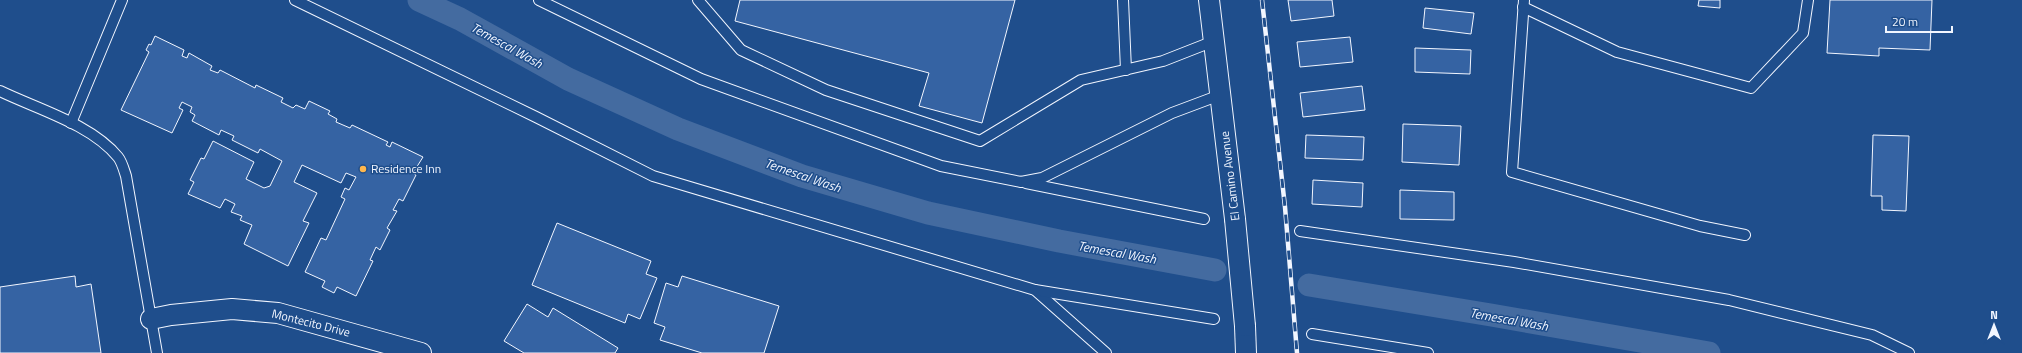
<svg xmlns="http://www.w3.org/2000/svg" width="2022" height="353" viewBox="0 0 2022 353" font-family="'Titillium Web',sans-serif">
<rect width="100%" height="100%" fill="#1f4e8c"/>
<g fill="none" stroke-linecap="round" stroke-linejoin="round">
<g stroke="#446ba0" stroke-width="23">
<polyline points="419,0 460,19 568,79 678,129 802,176 928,213 1059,241 1215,270"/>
<polyline points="1309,285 1491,315 1709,353"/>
</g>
</g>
<g fill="#3563a3" stroke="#f2f6ff">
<polygon points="740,0 1015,0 982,123 919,106 929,73 735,21"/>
<polygon points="1288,0 1332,0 1334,16 1291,21"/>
<polygon points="1699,0 1720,0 1720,8 1698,6"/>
<polygon points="1830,0 1932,0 1930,50 1879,48 1879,56 1827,53"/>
<polygon points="1425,8 1474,13 1471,34 1423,28"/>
<polygon points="155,36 184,50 182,56 187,58 189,53 212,66 210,70 218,73 220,70 255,88 256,85 283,98 281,102 293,108 296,105 305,109 309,101 330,111 328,114 337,119 336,122 350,128 352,125 388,142 386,145 390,147 392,142 423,157 413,173 416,175 403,201 399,199 393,210 397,211 387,228 390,230 380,250 376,247 370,260 373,261 356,296 337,287 334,293 322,287 325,281 305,272 321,238 326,240 345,199 341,197 345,188 349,190 356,177 346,173 341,183 302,165 294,182 317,193 303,221 309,223 288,266 244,244 252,225 240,220 242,216 231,212 235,204 225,199 220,208 188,194 194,182 190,180 201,158 204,159 213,141 254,162 246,179 264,188 270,186 282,161 260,149 258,153 232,140 234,136 221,130 219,135 192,121 195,115 190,112 192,107 182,102 179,108 183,110 172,133 121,110 149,52 146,50 149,44 151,45"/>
<polygon points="1350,37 1353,62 1300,67 1297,42"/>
<polygon points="1415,48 1471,50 1470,74 1415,72"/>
<polygon points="1362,86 1365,110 1303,117 1300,93"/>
<polygon points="1403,124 1461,126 1459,165 1402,162"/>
<polygon points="1306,135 1364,137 1363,160 1305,158"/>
<polygon points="1873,135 1909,136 1906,211 1882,210 1882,196 1871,196"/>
<polygon points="1313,180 1363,183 1362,207 1312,204"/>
<polygon points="1400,190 1454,192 1454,220 1400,219"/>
<polygon points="557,223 651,261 646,274 657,278 640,319 628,314 625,323 532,285"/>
<polygon points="75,276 76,287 91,284 101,353 0,353 0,287"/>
<polygon points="682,276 779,306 764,353 702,353 660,340 665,327 654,323 666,283 678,287"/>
<polygon points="527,304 548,317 553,308 618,348 615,353 524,353 504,341"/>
</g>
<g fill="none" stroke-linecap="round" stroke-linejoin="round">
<defs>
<g id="lane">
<polyline points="295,0 536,117 653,176 1035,290 1106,353"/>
<polyline points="539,0 701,79 941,166 1021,182 1042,178 1172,113 1220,95"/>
<polyline points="698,0 741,50 826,90 980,141 1081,80 1163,61 1214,41"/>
<polyline points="1123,0 1126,70"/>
<polyline points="1524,0 1512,172 1700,226 1745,235"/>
<polyline points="1523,7 1617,52 1751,88 1803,33 1808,0"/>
<path d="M0 91C37 109 91 124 118 157 122 162 124 170 126 176L157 353"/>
<polyline points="71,123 122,0"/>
<polyline points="1026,183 1204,219"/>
<polyline points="1300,231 1514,262 1729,300 1872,335 1909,353"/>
<polyline points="1035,290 1214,319"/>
<polyline points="1312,334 1428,353"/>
</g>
<g id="street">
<polyline points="1209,0 1235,219"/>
<polyline points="151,319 171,315 232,309 278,313 421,353"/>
<polyline points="1245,326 1246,353"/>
</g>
</defs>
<use href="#lane" stroke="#f2f6ff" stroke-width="12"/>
<use href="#street" stroke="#f2f6ff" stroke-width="22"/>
<use href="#lane" stroke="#1f4e8c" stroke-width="10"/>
<use href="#street" stroke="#1f4e8c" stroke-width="20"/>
<defs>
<polyline id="rail" points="1262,0 1285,207 1297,353"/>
</defs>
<use href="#rail" stroke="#f2f6ff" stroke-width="4.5"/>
<use href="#rail" stroke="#1f4e8c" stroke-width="3" stroke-dasharray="9" stroke-linecap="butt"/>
<defs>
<polyline id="street-bridge" points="1235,219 1245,326"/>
</defs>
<use href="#street-bridge" stroke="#f2f6ff" stroke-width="22" stroke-linecap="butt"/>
<use href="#street-bridge" stroke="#1f4e8c" stroke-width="20"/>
</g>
<circle fill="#ffb74d" stroke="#1f4e8c" stroke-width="1.5" cx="363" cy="169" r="4"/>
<g text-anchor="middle" stroke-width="3" stroke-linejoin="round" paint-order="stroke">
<g font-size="12" fill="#f2f6ff" stroke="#1f4e8c" text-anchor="start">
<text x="371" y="173">Residence Inn</text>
</g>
<g font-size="12" fill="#f2f6ff" stroke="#1f4e8c">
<text transform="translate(1230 176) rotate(-97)" y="4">El Camino Avenue</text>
<text transform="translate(311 323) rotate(14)" y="4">Montecito Drive</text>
</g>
<g font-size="13" font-style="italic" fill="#f2f6ff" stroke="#1f4e8c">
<text transform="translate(507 45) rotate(29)" y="5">Temescal Wash</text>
<text transform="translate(803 175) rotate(19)" y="5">Temescal Wash</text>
<text transform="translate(1117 252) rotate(10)" y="5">Temescal Wash</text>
<text transform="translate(1509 319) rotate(10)" y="5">Temescal Wash</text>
</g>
</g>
<g transform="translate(1994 325)" stroke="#1f4e8c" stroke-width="3" paint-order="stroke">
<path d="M0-3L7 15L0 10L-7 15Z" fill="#f2f6ff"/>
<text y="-6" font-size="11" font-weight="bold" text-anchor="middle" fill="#f2f6ff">N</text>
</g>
<path d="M1886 26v6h66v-6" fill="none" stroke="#f2f6ff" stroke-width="2"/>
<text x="1892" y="26" font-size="12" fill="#f2f6ff" stroke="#1f4e8c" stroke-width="3" paint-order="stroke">20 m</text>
</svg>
